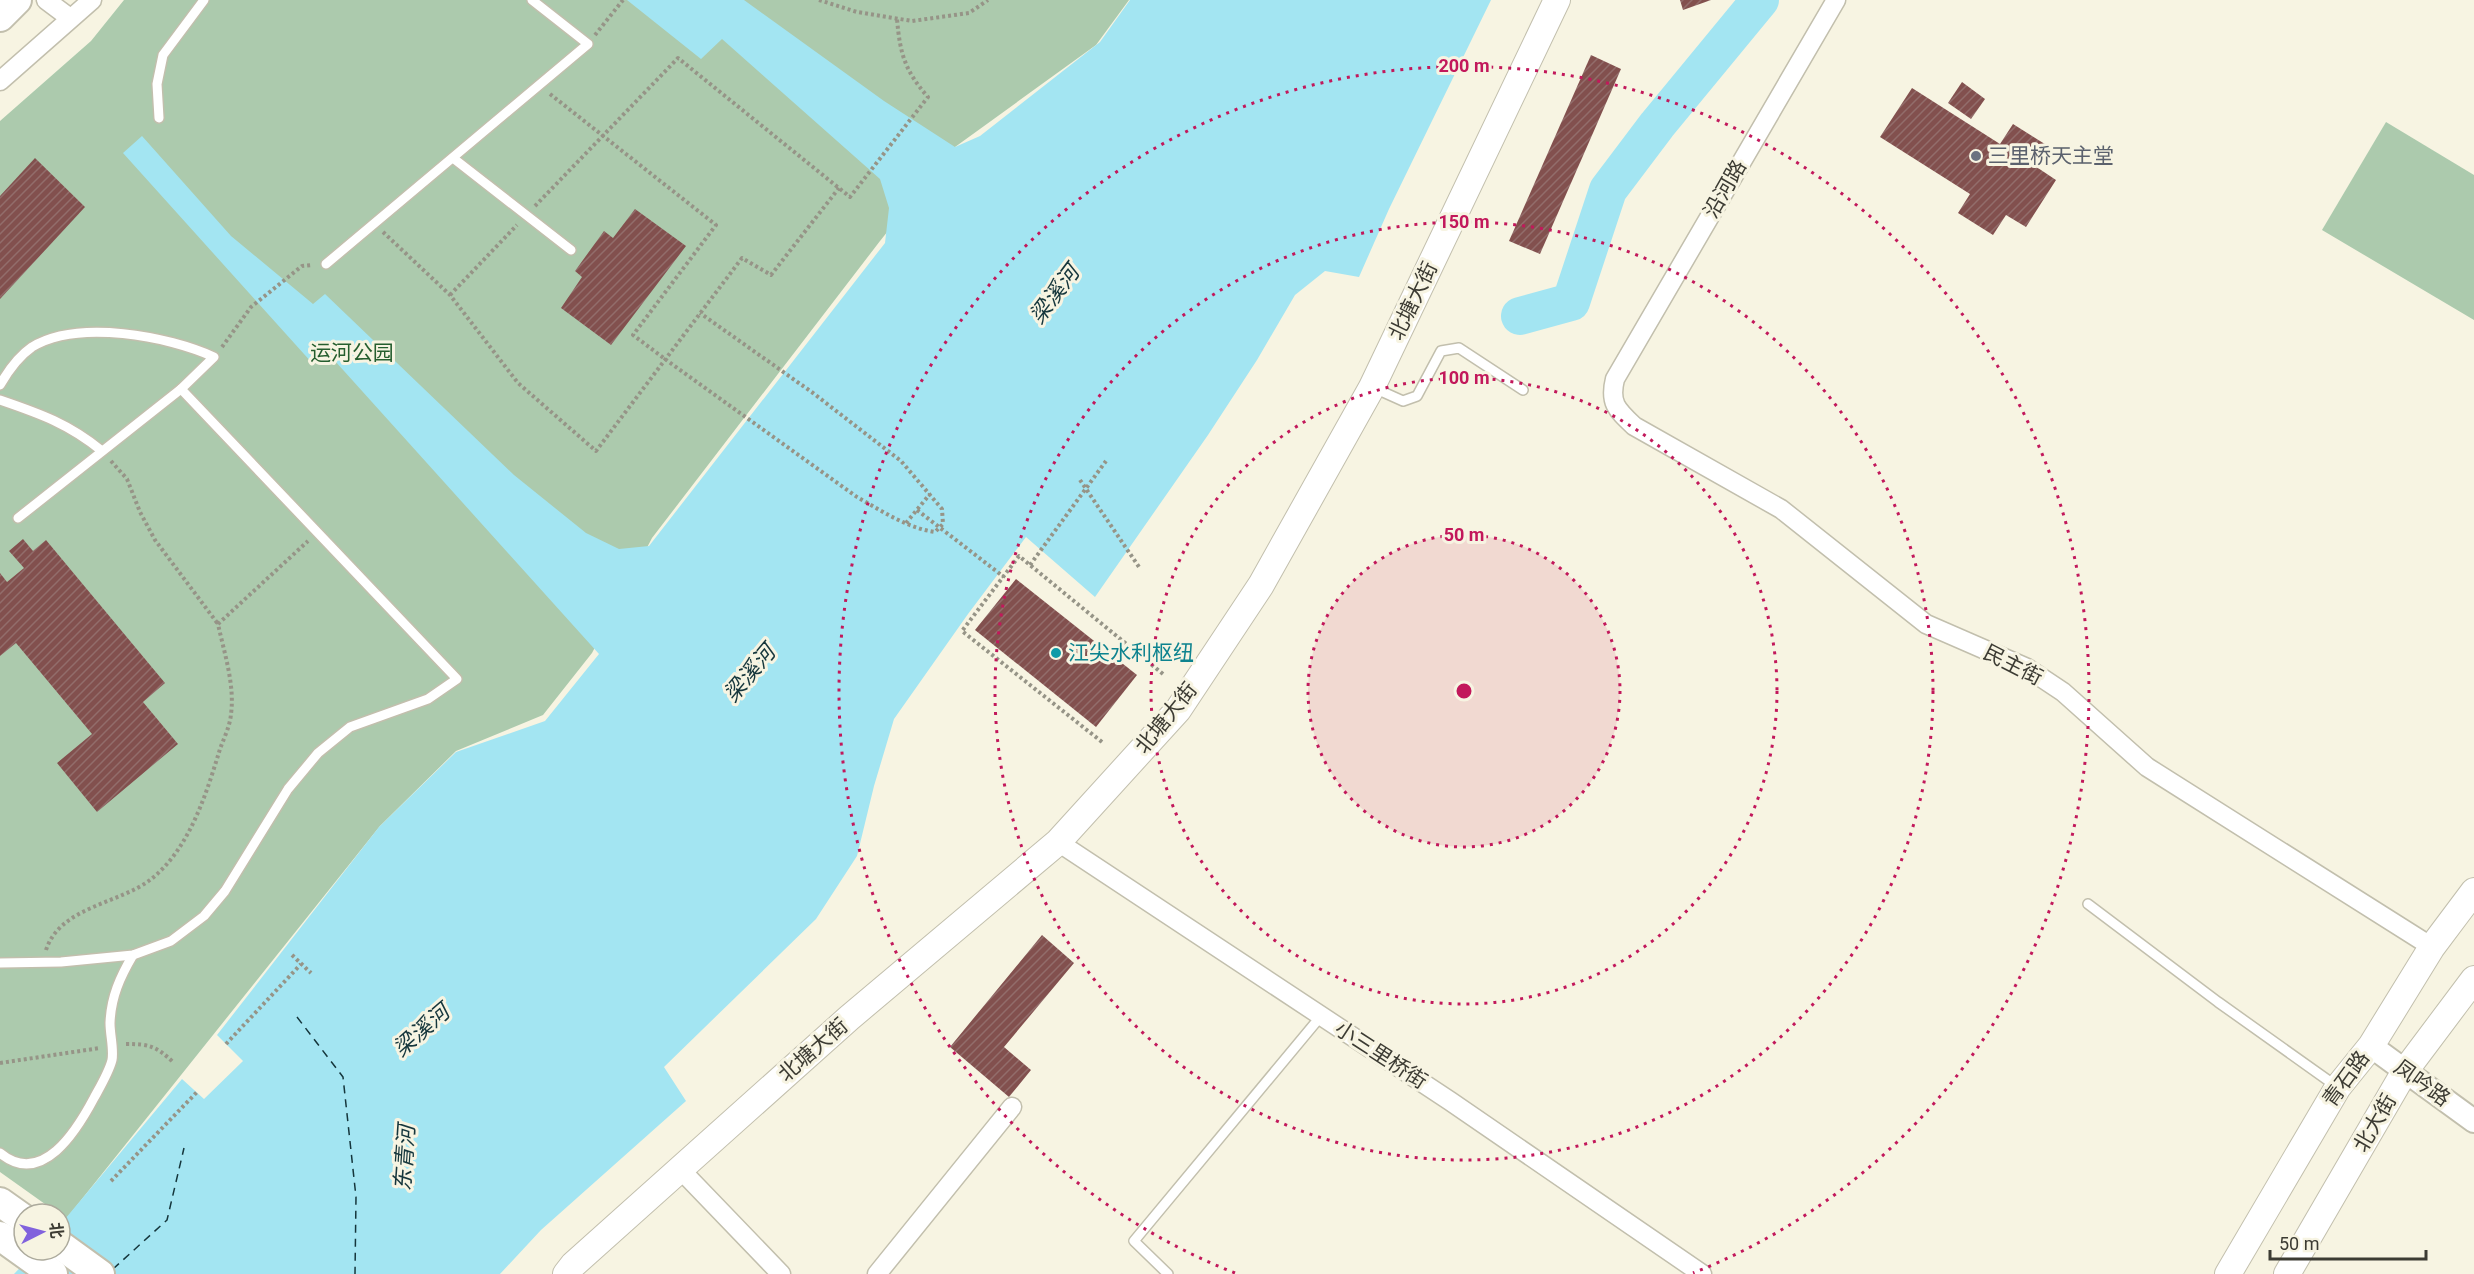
<svg xmlns="http://www.w3.org/2000/svg" width="2474" height="1274" viewBox="0 0 2474 1274" font-family="Roboto,'Noto Sans SC',sans-serif">
<defs>
<pattern id="building-hatch" width="6" height="6" patternUnits="userSpaceOnUse" patternTransform="scale(1.5)"><rect width="6" height="6" fill="#82504e"/><path d="M-1 1l2-2M0 6l6-6M5 7l2-2" fill="none" stroke="#926d6b"/></pattern>
</defs>
<rect width="100%" height="100%" fill="#f7f4e2"/>
<g fill="#accaad">
<polygon points="124,0 1129,0 1096,45 955,147 880,241 652,538 592,653 543,715 456,751 380,826 66,1219 0,1172 0,121 91,41"/>
<polygon points="2386,122 2474,175 2474,320 2322,230"/>
</g>
<polygon fill="#a3e5f2" points="627,0 744,0 884,101 955,147 980,136 1100,42 1130,0 1491,0 1389,209 1359,277 1325,271 1295,295 1257,360 1208,435 1095,597 1026,537 968,614 894,719 874,786 857,856 816,919 664,1067 686,1101 541,1230 500,1274 14,1274 37,1250 60,1250 60,1225 182,1079 204,1099 243,1061 217,1035 379,827 456,752 545,721 599,654 326,351 313,364 123,153 142,136 231,236 313,304 325,294 514,475 586,533 619,549 649,546 885,243 889,208 880,179 722,39 701,59"/>
<g fill="none" stroke-linecap="round" stroke-linejoin="round">
<polyline stroke="#a3e5f2" stroke-width="38" points="1520,316 1571,302 1608,190 1657,125 1760,0"/>
<g stroke="#15363c" stroke-width="1.5" stroke-dasharray="8 6" stroke-linecap="butt">
<polyline points="297,1017 343,1077 356,1197 355,1274"/>
<polyline points="113,1269 167,1220 184,1148"/>
</g>
</g>
<g fill="url(#building-hatch)">
<polygon points="1680,0 1711,0 1683,10"/>
<polygon points="1591,55 1621,69 1540,254 1509,241"/>
<polygon points="1962,82 1985,99 1971,119 1948,103"/>
<polygon points="1912,88 2000,144 2013,124 2048,146 2035,166 2056,180 2026,227 2006,215 1993,235 1958,213 1970,194 1880,137"/>
<polygon points="35,158 85,207 0,299 0,196"/>
<polygon points="635,209 686,246 611,345 561,308 582,277 575,271 604,231 613,238"/>
<polygon points="23,539 33,551 46,540 165,683 143,702 178,744 97,812 57,763 92,734 16,643 0,656 0,573 7,582 24,568 9,551"/>
<polygon points="1016,579 1137,675 1096,727 975,630"/>
<polygon points="1042,935 1074,963 1004,1047 1031,1070 1009,1097 950,1047"/>
</g>
<g fill="none" stroke-linecap="round" stroke-linejoin="round">
<defs>
<g id="service">
<polyline points="159,118 157,84 163,55 204,0"/>
<polyline points="453,158 571,250"/>
<polyline points="326,264 588,44 532,0"/>
<path d="M0 385C8 371 19 356 32 347 78 319 168 336 214 357L181 389 457 679 428 699 350 727 318 753 288 789 225 891 204 916 171 941 133 955 61 962 0 963"/>
<polyline points="1374,388 1403,401 1417,396 1441,351 1459,348 1523,390"/>
<path d="M0 400C41 414 69 424 102 451"/>
<polyline points="18,518 181,389"/>
<polyline points="2088,904 2218,1002 2336,1086"/>
<path d="M0 1153C42 1188 77 1130 94 1098 100 1087 109 1072 112 1060 114 1049 110 1035 110 1023 111 997 120 977 133 955"/>
<polyline points="1168,1274 1134,1241 1321,1016"/>
</g>
<g id="minor">
<polyline points="46,0 70,18"/>
<path d="M1836 0 1615 379C1609 403 1617 410 1634 426L1781 509 1926 624 2027 668 2063 692 2147 767 2432 947"/>
<polyline points="0,81 92,0"/>
<polyline points="1058,842 1450,1101 1702,1274"/>
<polyline points="679,1168 781,1274"/>
<polyline points="877,1274 1012,1107"/>
</g>
<polyline id="tertiary" points="2371,1046 2474,1121"/>
<g id="secondary">
<polyline points="566,1274 573,1265 849,1018 1058,842 1178,710 1261,585 1372,387 1557,0"/>
<polyline points="2228,1274 2338,1087 2371,1046 2432,947 2474,891"/>
<polyline points="2287,1274 2405,1071 2474,979"/>
</g>
<g id="primary">
<polyline points="0,17 17,0"/>
<polyline points="0,1202 24,1219"/>
<polyline points="0,1236 53,1274"/>
<polyline points="60,1245 100,1274"/>
</g>
</defs>
<use href="#service" stroke="#c2bfad" stroke-width="12"/>
<use href="#minor" stroke="#c2bfad" stroke-width="21"/>
<use href="#tertiary" stroke="#c2bfad" stroke-width="26"/>
<use href="#secondary" stroke="#c2bfad" stroke-width="28"/>
<use href="#primary" stroke="#c2bfad" stroke-width="32"/>
<g stroke="#969487" stroke-width="4" stroke-dasharray="3 3" stroke-linecap="butt">
<polyline points="819,0 857,12 912,21 969,13 988,0"/>
<polyline points="595,35 623,0"/>
<polyline points="550,94 716,225 633,335 665,359"/>
<path d="M535 206 678 58 850 197 928 97C905 71 900 54 897 19"/>
<polyline points="383,232 450,295 518,383 596,451 742,258 771,275 839,188"/>
<polyline points="450,295 517,225"/>
<polyline points="222,347 251,307 302,266 312,265"/>
<polyline points="111,461 127,479 140,512 155,540 218,624"/>
<polyline points="1080,480 1139,567"/>
<polyline points="917,510 1004,577"/>
<polyline points="906,523 930,494"/>
<polyline points="1030,565 1106,461"/>
<polyline points="1102,742 962,631 1019,556 1163,674"/>
<path d="M46 950C60 907 118 904 150 880 189 850 206 795 220 749 224 738 230 726 231 714 235 685 224 652 218 624L308 541"/>
<polyline points="292,955 311,973"/>
<path d="M126 1044C149 1044 156 1046 173 1062"/>
<polyline points="226,1044 301,964"/>
<polyline points="0,1063 100,1048"/>
<polyline points="111,1181 197,1092"/>
</g>
<use href="#service" stroke="#fff" stroke-width="9"/>
<use href="#minor" stroke="#fff" stroke-width="18"/>
<use href="#tertiary" stroke="#fff" stroke-width="22"/>
<use href="#secondary" stroke="#fff" stroke-width="26"/>
<use href="#primary" stroke="#fff" stroke-width="28"/>
<path stroke="#969487" stroke-width="4" stroke-dasharray="3 3" stroke-linecap="butt" d="M665 359 857 497C882 511 907 528 935 532L943 524 942 509 901 461 813 393 700 313"/>
</g>
<circle cx="1464" cy="691" r="156" fill="#c2185b" fill-opacity=".12"/>
<g fill="none" stroke="#c2185b" stroke-width="3" stroke-dasharray="3 6">
<circle cx="1464" cy="691" r="156"/>
<circle cx="1464" cy="691" r="313"/>
<circle cx="1464" cy="691" r="469"/>
<path d="M1235 1273A625 625 0 1 1 1693 1273"/>
</g>
<circle fill="#6b7280" stroke="#f7f4e2" stroke-width="2" cx="1976" cy="156" r="6"/>
<circle fill="#0f9aa8" stroke="#f7f4e2" stroke-width="2" cx="1056" cy="653" r="6"/>
<g text-anchor="middle" stroke-width="6" stroke-linejoin="round" paint-order="stroke">
<g font-size="21" fill="#5b616d" stroke="#f7f4e2" text-anchor="start">
<text x="1988" y="163">三里桥天主堂</text>
</g>
<g font-size="21" fill="#3c3b33" stroke="#f7f4e2">
<text transform="translate(1725 189) rotate(-60)" y="7">沿河路</text>
<text transform="translate(1413 301) rotate(-64)" y="7">北塘大街</text>
<text transform="translate(2013 665) rotate(27)" y="7">民主街</text>
<text transform="translate(1166 718) rotate(-51)" y="7">北塘大街</text>
<text transform="translate(813 1050) rotate(-41)" y="7">北塘大街</text>
<text transform="translate(1381 1055) rotate(33)" y="7">小三里桥街</text>
<text transform="translate(2346 1079) rotate(-54)" y="7">青石路</text>
<text transform="translate(2422 1083) rotate(36)" y="7">凤吟路</text>
<text transform="translate(2375 1123) rotate(-60)" y="7">北大街</text>
</g>
<g font-size="21" fill="#255e2e" stroke="#f7f4e2">
<text x="352" y="360">运河公园</text>
</g>
<g font-size="21" fill="#0d838f" stroke="#f7f4e2" text-anchor="start">
<text x="1068" y="660">江尖水利枢纽</text>
</g>
<g font-size="22" font-style="italic" fill="#15363c" stroke="#f7f4e2">
<text transform="translate(1054 294) rotate(-53)" y="8">梁溪河</text>
<text transform="translate(749 673) rotate(-50)" y="8">梁溪河</text>
<text transform="translate(421 1030) rotate(-41)" y="8">梁溪河</text>
<text transform="translate(404 1158) rotate(-86)" y="8">东青河</text>
</g>
</g>
<circle cx="1464" cy="691" r="9" fill="#c2185b" stroke="#f7f4e2" stroke-width="3"/>
<g font-size="18" text-anchor="middle" font-weight="bold" fill="#c2185b" stroke="#f7f4e2" stroke-width="6" stroke-linejoin="round" paint-order="stroke">
<text x="1464" y="72">200 m</text>
<text x="1464" y="228">150 m</text>
<text x="1464" y="384">100 m</text>
<text x="1464" y="541">50 m</text>
</g>
<g transform="translate(42 1232) rotate(84)"><circle r="28" fill="#f7f4e2" stroke="#acaa9c" stroke-width="1.5"/>
<path d="M0-4.5L10 22L0 15L-10 22Z" fill="#8162dd"/>
<text y="-9" font-size="16" font-weight="bold" text-anchor="middle" fill="#3c3b33">北</text>
</g>
<path d="M2270 1250v9h156v-9" fill="none" stroke="#3c3b33" stroke-width="3"/>
<text x="2279" y="1250" font-size="18" fill="#3c3b33" stroke="#f7f4e2" stroke-width="4.5" paint-order="stroke">50 m</text>
</svg>
